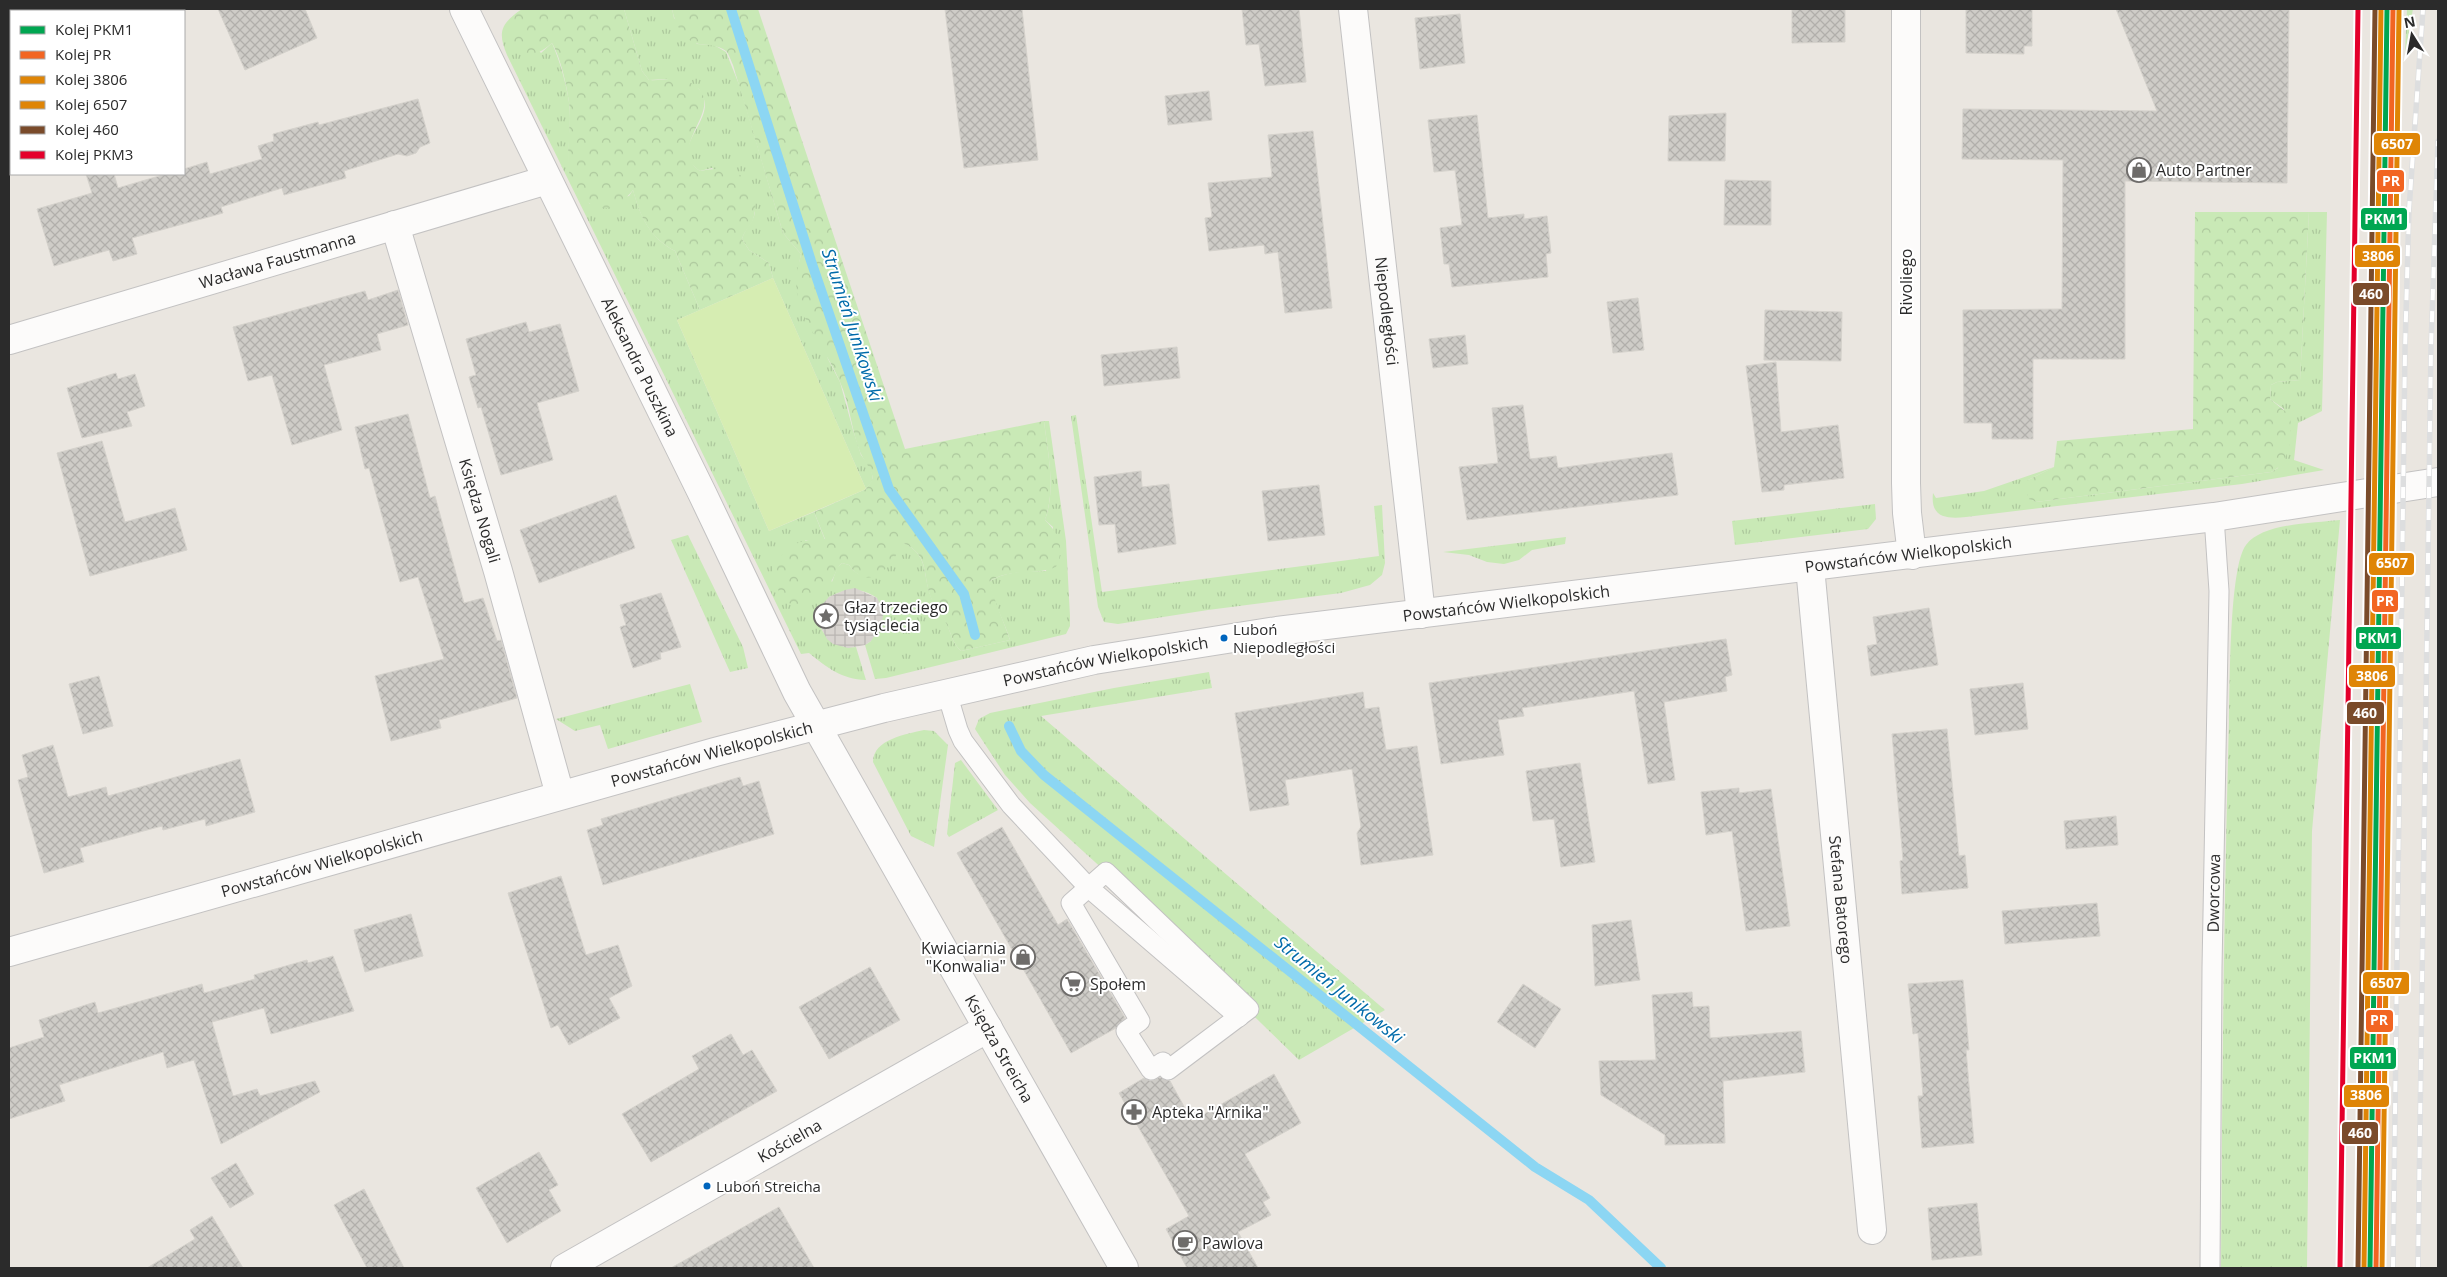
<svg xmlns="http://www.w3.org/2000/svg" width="2447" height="1277" viewBox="0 0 2447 1277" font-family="'Open Sans',sans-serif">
<defs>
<pattern id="grass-tufts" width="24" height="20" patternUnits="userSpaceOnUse" patternTransform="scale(1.25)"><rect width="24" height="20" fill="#c9e9b6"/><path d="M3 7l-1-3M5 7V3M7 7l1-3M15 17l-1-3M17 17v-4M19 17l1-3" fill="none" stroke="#adc89d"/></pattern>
<pattern id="forest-crowns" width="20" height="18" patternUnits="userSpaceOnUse" patternTransform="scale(1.25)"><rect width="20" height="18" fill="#c9e9b6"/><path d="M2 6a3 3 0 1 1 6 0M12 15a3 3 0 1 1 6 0" fill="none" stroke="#adc89d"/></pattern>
<pattern id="plaza-grid" width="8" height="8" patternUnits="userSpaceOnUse" patternTransform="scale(1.25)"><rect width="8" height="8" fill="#d8d4cf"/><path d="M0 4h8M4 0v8" fill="none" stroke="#bab6b2"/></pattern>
<pattern id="building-cross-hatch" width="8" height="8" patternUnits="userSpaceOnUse" patternTransform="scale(1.25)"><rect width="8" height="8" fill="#ceccc7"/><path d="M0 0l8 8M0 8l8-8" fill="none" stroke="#b1afab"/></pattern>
</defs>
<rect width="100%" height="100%" fill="#eae6e0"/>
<g fill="url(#grass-tufts)">
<path d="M624 9H672L674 18 697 44 714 45 726 52 740 87 783 233 801 254 799 264 828 359 840 382 853 430 861 455 871 468 873 480 866 489 773 278 769 263 749 250 742 239C745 228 753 224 755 212L712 168 700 171C670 150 705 129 705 104 705 99 701 94 699 89L669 79 649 80 642 71Z"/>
<polygon points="2407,9 2413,9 2405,53"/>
<path d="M519 11 513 23 541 53 552 43C560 61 566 83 569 102 574 143 556 170 590 204L629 196 633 190C640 216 650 238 675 251L700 310 677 320 769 531 814 512 825 540H805L832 582 837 568 842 563 849 565C868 592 894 565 902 542 930 555 922 574 931 597 934 606 941 613 945 620 951 631 951 642 961 651L1010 640C1007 627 988 591 990 581 1008 570 1025 572 1046 571L1053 527 1045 520C1056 488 1048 455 1044 421H1049L1066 541 1070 616V626L1066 634 886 678 875 679 865 645 871 641 877 598C861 587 846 588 829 597L819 624C825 639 839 649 856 647L866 680C841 679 828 668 809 653L801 654 507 55C498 33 500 25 519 11Z"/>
<path d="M2309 212H2327L2322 411 2298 423 2294 460 2324 470 2242 484 1966 517C1947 519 1930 518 1933 493L1936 498 1984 491 2054 467 2028 480 2030 499 2036 502 2271 472 2278 468 2284 409 2270 399 2271 385 2277 382 2300 380Z"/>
<polygon points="1076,415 1102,592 1379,556 1374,506 1382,505 1385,563 1382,575 1370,585 1341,593 1208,610 1118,624 1104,622 1098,607 1071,416"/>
<polygon points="1875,504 1876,519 1868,529 1735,545 1732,521"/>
<path d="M2340 520 2312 831 2307 1268H2221C2222 1086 2224 903 2229 721 2230 688 2229 567 2246 545 2262 523 2314 523 2340 520Z"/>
<polygon points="688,535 743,647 748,668 730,672 671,540"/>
<polygon points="1566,537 1565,544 1532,550 1519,560 1504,564 1487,562 1469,555 1443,552"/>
<polygon points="1209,672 1212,688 1041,716 1385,1010 1299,1060 1106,872 1030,803 1005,775 975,729 979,719 990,713 1114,688"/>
<polygon points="690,684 702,722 608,749 600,725 575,731 556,719"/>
<path d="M924 730 934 731 948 745 934 847 911 836 873 762C873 739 907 734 924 730Z"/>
<polygon points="961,760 998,810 949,837 947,834 955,763"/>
</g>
<g fill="url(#forest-crowns)">
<path d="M522 9H624L642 71 649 80C661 81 676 76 687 81 736 104 662 144 700 171 733 163 762 179 754 216 752 226 745 229 742 239L749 250 769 263 773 278 700 310 675 251C650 238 640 217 633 190 622 203 614 213 595 206 553 191 574 134 569 102 566 83 561 59 552 43 513 78 500 22 522 9Z"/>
<path d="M672 9H758L905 449 1044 421C1048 455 1056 487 1045 520 1059 534 1065 548 1056 567 1034 576 1011 568 990 581 989 588 1007 629 1010 640L961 651C951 642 951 631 945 621 941 613 934 606 931 598 922 574 930 555 903 543 893 564 870 595 849 565L842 563C836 568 836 574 832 580 823 599 807 607 787 603L780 595 772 570C787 545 797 539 825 539L814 512 866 489 873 479C871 467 865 463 860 452 851 429 850 404 840 382 827 350 798 320 796 284 795 275 799 264 801 254L783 233 733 65C731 61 729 54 726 51 718 45 708 45 699 44 683 41 675 23 672 9Z"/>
<path d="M2195 212H2309L2300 380 2277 382 2271 385 2270 399 2290 415C2292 435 2291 463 2271 472L2036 502 2029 499 2024 486 2028 480 2054 467 2057 441 2193 429Z"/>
</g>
<polygon fill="#d6edb2" points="773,278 866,489 769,531 677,320"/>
<polygon fill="url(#plaza-grid)" points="855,588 877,598 881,605 883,616 881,626 871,641 865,645 848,648 833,644 827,639 819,624 818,616 819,608 829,597 845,590"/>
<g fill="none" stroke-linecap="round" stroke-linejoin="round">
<g stroke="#8cd6f3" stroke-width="10">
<polyline points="731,9 811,261 889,489 964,594 975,635"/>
<polyline points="1009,726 1021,751 1044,775 1535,1167 1589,1200 1661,1268"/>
</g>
</g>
<g fill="url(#building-cross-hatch)" stroke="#d5d2cc">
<polygon points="218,9 305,9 317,38 245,70"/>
<polygon points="945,9 1022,9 1038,160 964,168"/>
<polygon points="1242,9 1299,9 1306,82 1265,86 1259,44 1246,45"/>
<polygon points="1792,9 1845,9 1845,42 1792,43"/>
<polygon points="1966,9 2032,9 2032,46 2024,46 2024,54 1966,53"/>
<polygon points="2116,9 2289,9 2287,183 2125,181 2125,359 2033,359 2033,439 1992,439 1992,423 1964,423 1963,310 2062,309 2063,160 1962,159 1963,109 2157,111"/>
<polygon points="1460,14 1465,63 1420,69 1415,18"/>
<polygon points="1209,91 1212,120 1168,125 1165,96"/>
<polygon points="418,99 430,143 420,147 416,153 407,156 398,154 344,171 346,178 284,195 282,188 221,207 223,213 132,238 137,254 113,261 109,250 54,266 37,209 92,193 86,174 114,174 118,188 166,174 184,174 184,169 207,162 210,174 262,159 258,146 274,141 273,134 318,122 319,125"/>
<polygon points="1726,113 1725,161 1668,161 1669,116"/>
<polygon points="1477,115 1488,218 1524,214 1524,219 1547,216 1551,253 1546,254 1548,277 1452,287 1449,264 1444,264 1440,228 1462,225 1455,170 1434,172 1428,120"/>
<polygon points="1313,131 1332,308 1285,313 1278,252 1265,254 1264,245 1209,251 1205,218 1212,217 1208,183 1272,177 1268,135"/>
<polygon points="1725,180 1771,181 1771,225 1724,225"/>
<polygon points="398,290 408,325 377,334 381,350 324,365 342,430 292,445 272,375 248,381 233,327 365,291 368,300"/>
<polygon points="1638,298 1644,350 1613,353 1607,302"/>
<polygon points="1765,310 1842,312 1841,361 1764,360"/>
<polygon points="526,322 529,332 560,324 579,391 537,403 553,460 501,475 481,407 478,408 469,377 476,375 466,339"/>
<polygon points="1465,335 1468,364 1433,368 1429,339"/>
<polygon points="1177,347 1180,378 1104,386 1101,355"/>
<polygon points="1776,362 1781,432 1838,425 1844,478 1784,485 1784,490 1762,492 1746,366"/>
<polygon points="116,373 118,379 135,374 145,406 127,412 132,426 82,438 67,388"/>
<polygon points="1523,405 1530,459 1556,456 1558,468 1672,453 1678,495 1467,520 1459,467 1498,463 1492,408"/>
<polygon points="408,414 430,498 435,496 464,603 483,598 497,641 501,640 517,698 439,720 441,728 391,741 375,676 444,659 418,577 400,582 369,468 365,469 355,427"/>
<polygon points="102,441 125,522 175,508 187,550 90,576 57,453"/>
<polygon points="1141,471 1142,487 1169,484 1176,544 1118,553 1115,524 1099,525 1094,477"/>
<polygon points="1319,485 1325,535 1268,541 1262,491"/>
<polygon points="616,495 635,548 539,583 520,530"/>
<polygon points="661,593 681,647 660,653 661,659 633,668 620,627 626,625 620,605"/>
<polygon points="1929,608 1938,665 1871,676 1867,646 1877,644 1873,617"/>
<polygon points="1726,639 1732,675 1725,677 1727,691 1664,702 1675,780 1648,784 1634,691 1522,708 1524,716 1498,720 1504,755 1441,764 1429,683"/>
<polygon points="99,676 113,726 83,734 69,684"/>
<polygon points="2023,683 2028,729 1975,735 1970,689"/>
<polygon points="1363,692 1365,709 1379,707 1386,750 1417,746 1433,855 1361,865 1357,833 1361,827 1352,769 1285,780 1289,805 1250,811 1235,713"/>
<polygon points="1947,729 1959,856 1965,855 1968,888 1902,894 1900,861 1903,860 1892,734"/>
<polygon points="53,745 68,797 106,787 108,796 240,759 255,812 206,826 205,819 163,830 162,826 80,848 84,862 44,873 18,780 28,777 22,755"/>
<polygon points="1580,763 1595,862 1561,867 1554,819 1533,821 1526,771"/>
<polygon points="740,777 743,786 759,781 774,834 603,885 587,830 603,825 601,819"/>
<polygon points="1739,788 1739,793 1771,789 1790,926 1746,931 1732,831 1706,835 1701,792"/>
<polygon points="2116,816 2118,845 2066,849 2064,821"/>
<polygon points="1002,827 1058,925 1067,919 1125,1018 1116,1028 1071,1053 957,853"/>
<polygon points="561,876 586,955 618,945 632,986 609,998 620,1018 569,1045 558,1025 551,1028 508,893"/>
<polygon points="2097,903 2100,936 2005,944 2002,911"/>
<polygon points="411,914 423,956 365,972 354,930"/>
<polygon points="1631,920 1640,980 1595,986 1592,925"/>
<polygon points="333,956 354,1011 271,1034 264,1008 212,1022 233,1096 257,1089 260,1096 315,1081 320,1092 221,1144 194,1060 167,1068 163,1052 59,1085 65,1101 9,1119 9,1048 44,1037 39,1020 95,1002 98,1013 202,984 204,993 255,979 254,975 307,960 308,963"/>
<polygon points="870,967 900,1020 829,1059 799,1007"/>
<polygon points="1963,980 1969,1050 1966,1050 1974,1143 1922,1148 1918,1096 1923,1096 1918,1033 1913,1034 1908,984"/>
<polygon points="1523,984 1561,1009 1535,1048 1497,1022"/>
<polygon points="1692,992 1693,1007 1709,1006 1710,1038 1801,1031 1805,1072 1723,1081 1725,1143 1665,1145 1665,1135 1601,1095 1599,1061 1656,1060 1652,995"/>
<polygon points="731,1034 743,1055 752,1050 777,1091 651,1162 622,1114 699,1069 692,1056"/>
<polygon points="1274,1074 1301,1123 1245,1154 1270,1198 1263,1202 1271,1215 1238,1232 1258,1268 1187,1268 1166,1229 1189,1216 1119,1093 1144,1078 1151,1081 1160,1077 1170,1081 1192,1121"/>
<polygon points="539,1152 558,1185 549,1190 561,1211 507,1243 476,1188"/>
<polygon points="236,1163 254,1194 230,1208 211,1178"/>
<polygon points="364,1189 404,1268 367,1268 334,1205"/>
<polygon points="1977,1203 1982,1255 1932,1260 1928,1208"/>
<polygon points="779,1207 814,1268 671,1268"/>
<polygon points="212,1216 243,1268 147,1268 195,1239 190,1230"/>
</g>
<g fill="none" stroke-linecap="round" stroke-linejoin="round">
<defs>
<g id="service">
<polyline points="947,693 958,730 963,741 1011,805 1089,888 1239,1017"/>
<polygon points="1106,872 1249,1009 1168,1070 1163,1062 1151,1070 1126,1031 1140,1021 1071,903"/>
<path id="s1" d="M2210 1268 2212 968 2219 591 2214 517"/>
</g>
<g id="minor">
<path id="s2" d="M1353 9 1421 614"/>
<polyline points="1906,9 1906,483 1907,513 1912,555"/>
<path id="s3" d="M395 225 498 571 560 795"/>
<path id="s4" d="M9 340 547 180"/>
<path id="s5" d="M1810 567 1872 1230"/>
<path id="s6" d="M565 1268 988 1028"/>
</g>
<g id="tertiary">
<path id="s7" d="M464 9 702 493 797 692 1124 1268"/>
<path id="s8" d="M9 952 715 752 884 708 1094 660 1277 631 2214 517 2438 482"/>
</g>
</defs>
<use href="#service" stroke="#c3c2c2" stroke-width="21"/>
<use href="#minor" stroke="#c3c2c2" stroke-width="30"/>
<use href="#tertiary" stroke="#c3c2c2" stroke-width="30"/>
<use href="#service" stroke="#fcfbfa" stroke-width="19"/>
<use href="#minor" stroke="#fcfbfa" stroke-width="28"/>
<use href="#tertiary" stroke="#fcfbfa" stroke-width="28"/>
<defs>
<g id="rail">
<polyline points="2393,1268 2405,350 2409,210 2423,9"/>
<polyline points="2418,1268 2431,347 2438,141"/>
</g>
</defs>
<use href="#rail" stroke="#dddedf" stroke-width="5.5"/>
<use href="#rail" stroke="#fff" stroke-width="4" stroke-dasharray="11" stroke-linecap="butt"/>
<defs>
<polyline id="rail-1" points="2370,1268 2387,9"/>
<polyline id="rail-2" points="2376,1268 2393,9"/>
<polyline id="rail-3" points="2364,1268 2381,9"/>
<polyline id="rail-4" points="2382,1268 2399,9"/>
<polyline id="rail-5" points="2358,1268 2375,9"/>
<polyline id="rail-6" points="2340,1268 2358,9"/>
</defs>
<use href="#rail-1" stroke="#fff" stroke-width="9"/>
<use href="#rail-2" stroke="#fff" stroke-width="9"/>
<use href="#rail-3" stroke="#fff" stroke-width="9"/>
<use href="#rail-4" stroke="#fff" stroke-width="9"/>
<use href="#rail-5" stroke="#fff" stroke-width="9"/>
<use href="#rail-6" stroke="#fff" stroke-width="9"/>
<use href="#rail-1" stroke="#00a651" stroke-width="5"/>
<use href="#rail-2" stroke="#f26522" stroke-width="5"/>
<use href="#rail-3" stroke="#df8506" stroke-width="5"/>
<use href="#rail-4" stroke="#df8506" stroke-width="5"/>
<use href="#rail-5" stroke="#7a4b2a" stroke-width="5"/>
<use href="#rail-6" stroke="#e4002b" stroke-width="5"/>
</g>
<defs>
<symbol id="shop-ring" viewBox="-11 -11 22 22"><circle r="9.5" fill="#fff" stroke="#6e6c6a" stroke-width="1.5"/><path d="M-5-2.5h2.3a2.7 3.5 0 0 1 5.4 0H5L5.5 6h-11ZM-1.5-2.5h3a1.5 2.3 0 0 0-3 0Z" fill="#6e6c6a"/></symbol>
<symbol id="sight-ring" viewBox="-11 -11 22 22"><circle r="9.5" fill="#fff" stroke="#6e6c6a" stroke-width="1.5"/><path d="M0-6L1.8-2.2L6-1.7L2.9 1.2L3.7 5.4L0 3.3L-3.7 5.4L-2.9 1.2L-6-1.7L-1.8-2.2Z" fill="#6e6c6a"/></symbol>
<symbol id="supermarket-ring" viewBox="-11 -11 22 22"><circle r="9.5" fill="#fff" stroke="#6e6c6a" stroke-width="1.5"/><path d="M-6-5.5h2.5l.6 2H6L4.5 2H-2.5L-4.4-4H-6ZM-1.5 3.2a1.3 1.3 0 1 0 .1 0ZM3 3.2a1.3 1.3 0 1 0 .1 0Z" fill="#6e6c6a"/></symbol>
<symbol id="pharmacy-ring" viewBox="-11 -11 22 22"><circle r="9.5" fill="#fff" stroke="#6e6c6a" stroke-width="1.5"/><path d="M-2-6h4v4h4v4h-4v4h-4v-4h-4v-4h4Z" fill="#6e6c6a"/></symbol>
<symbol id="cafe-ring" viewBox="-11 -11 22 22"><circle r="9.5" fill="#fff" stroke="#6e6c6a" stroke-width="1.5"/><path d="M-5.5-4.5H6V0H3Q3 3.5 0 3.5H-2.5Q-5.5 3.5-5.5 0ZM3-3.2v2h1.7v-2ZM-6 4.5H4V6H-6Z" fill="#6e6c6a"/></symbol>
</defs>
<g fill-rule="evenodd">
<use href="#shop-ring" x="2125" y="156" width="28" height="28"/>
<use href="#sight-ring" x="812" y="602" width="28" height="28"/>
<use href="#shop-ring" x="1009" y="943" width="28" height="28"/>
<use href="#supermarket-ring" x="1059" y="970" width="28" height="28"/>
<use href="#pharmacy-ring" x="1120" y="1098" width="28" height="28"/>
<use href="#cafe-ring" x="1171" y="1229" width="28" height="28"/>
</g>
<g fill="#0065bd" stroke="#fff" stroke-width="2">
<circle cx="1224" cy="638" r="4.5"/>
<circle cx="707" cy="1186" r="4.5"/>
</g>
<g text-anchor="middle" stroke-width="4" stroke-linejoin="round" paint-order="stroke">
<g font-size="15" fill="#2b2b2b" stroke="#fff" text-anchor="start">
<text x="1233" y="635">Luboń<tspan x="1233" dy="18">Niepodległości</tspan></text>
<text x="716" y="1192">Luboń Streicha</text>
</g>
<g font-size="16" fill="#2b2b2b" stroke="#fff" text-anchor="start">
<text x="2156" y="176">Auto Partner</text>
<text x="844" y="613">Głaz trzeciego<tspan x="844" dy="18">tysiąclecia</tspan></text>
<text x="1006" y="954" text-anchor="end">Kwiaciarnia<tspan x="1006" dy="18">"Konwalia"</tspan></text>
<text x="1090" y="990">Społem</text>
<text x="1152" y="1118">Apteka "Arnika"</text>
<text x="1202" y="1249">Pawlova</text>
</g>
<g font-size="16" fill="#2b2b2b" stroke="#fff">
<text dy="6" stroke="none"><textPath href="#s4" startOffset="280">Wacława Faustmanna</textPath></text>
<text transform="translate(1906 282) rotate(-90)" y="6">Rivoliego</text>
<text dy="6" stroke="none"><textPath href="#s2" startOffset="304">Niepodległości</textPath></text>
<text dy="6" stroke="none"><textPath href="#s7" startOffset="399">Aleksandra Puszkina</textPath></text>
<text dy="6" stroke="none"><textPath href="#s3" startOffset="298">Księdza Nogali</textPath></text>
<text dy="6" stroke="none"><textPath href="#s8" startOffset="1945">Powstańców Wielkopolskich</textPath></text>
<text dy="6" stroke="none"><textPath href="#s8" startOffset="1540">Powstańców Wielkopolskich</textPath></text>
<text dy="6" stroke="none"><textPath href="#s8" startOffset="1135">Powstańców Wielkopolskich</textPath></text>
<text dy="6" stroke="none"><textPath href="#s8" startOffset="730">Powstańców Wielkopolskich</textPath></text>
<text dy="6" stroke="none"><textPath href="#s8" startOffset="325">Powstańców Wielkopolskich</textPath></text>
<text dy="6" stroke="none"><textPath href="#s1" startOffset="375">Dworcowa</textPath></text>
<text dy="6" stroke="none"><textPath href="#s5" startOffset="334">Stefana Batorego</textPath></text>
<text dy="6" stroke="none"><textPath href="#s7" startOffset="1170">Księdza Streicha</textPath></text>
<text dy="6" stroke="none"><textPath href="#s6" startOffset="258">Kościelna</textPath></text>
</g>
<g font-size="18" font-style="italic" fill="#006baa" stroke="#fff">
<text transform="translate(852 325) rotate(72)" y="6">Strumień Junikowski</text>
<text transform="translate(1339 990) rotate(39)" y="6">Strumień Junikowski</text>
</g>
</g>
<g stroke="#fff" stroke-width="2">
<rect x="2373" y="132" width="48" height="24" rx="5" fill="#df8506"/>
<rect x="2376" y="169" width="29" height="24" rx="5" fill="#f26522"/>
<rect x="2360" y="207" width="48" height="24" rx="5" fill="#00a651"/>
<rect x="2354" y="244" width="47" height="24" rx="5" fill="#df8506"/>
<rect x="2352" y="282" width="38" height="24" rx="5" fill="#7a4b2a"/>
<rect x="2368" y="552" width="47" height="24" rx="5" fill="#df8506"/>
<rect x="2371" y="589" width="28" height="24" rx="5" fill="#f26522"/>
<rect x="2355" y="626" width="47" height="24" rx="5" fill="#00a651"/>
<rect x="2348" y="664" width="48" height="24" rx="5" fill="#df8506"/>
<rect x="2346" y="701" width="39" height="24" rx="5" fill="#7a4b2a"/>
<rect x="2362" y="971" width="48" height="24" rx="5" fill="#df8506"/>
<rect x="2365" y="1009" width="29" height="24" rx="5" fill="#f26522"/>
<rect x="2349" y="1046" width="48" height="24" rx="5" fill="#00a651"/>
<rect x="2343" y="1084" width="47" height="24" rx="5" fill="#df8506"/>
<rect x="2341" y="1121" width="38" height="24" rx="5" fill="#7a4b2a"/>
</g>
<g font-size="14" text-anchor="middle" font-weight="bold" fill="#fff">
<text x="2397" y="149">6507</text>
<text x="2391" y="186">PR</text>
<text x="2384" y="224">PKM1</text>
<text x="2378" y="261">3806</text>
<text x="2371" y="299">460</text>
<text x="2392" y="568">6507</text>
<text x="2385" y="606">PR</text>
<text x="2378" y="643">PKM1</text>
<text x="2372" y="681">3806</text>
<text x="2365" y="718">460</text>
<text x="2386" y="988">6507</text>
<text x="2379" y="1025">PR</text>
<text x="2373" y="1063">PKM1</text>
<text x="2366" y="1100">3806</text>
<text x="2360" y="1138">460</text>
</g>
<rect width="2447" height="1277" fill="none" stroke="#2b2b2b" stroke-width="20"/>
<rect x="10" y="10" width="175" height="165" fill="#ffffff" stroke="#aaaaaa"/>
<rect x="20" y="26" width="25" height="8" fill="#00a651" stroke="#aaaaaa"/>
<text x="55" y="35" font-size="15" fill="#2b2b2b">Kolej PKM1</text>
<rect x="20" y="51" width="25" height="8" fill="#f26522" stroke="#aaaaaa"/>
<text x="55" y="60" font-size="15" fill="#2b2b2b">Kolej PR</text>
<rect x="20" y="76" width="25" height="8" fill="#df8506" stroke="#aaaaaa"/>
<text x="55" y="85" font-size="15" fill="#2b2b2b">Kolej 3806</text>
<rect x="20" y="101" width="25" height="8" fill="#df8506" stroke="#aaaaaa"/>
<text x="55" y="110" font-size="15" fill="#2b2b2b">Kolej 6507</text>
<rect x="20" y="126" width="25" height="8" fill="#7a4b2a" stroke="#aaaaaa"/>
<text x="55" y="135" font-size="15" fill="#2b2b2b">Kolej 460</text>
<rect x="20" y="151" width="25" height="8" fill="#e4002b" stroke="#aaaaaa"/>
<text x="55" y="160" font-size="15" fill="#2b2b2b">Kolej PKM3</text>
<g transform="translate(2412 35) rotate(349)" stroke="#ffffff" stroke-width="4" paint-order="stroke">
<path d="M0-4L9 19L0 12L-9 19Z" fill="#2b2b2b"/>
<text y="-8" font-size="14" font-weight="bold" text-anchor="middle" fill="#2b2b2b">N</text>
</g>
</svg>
